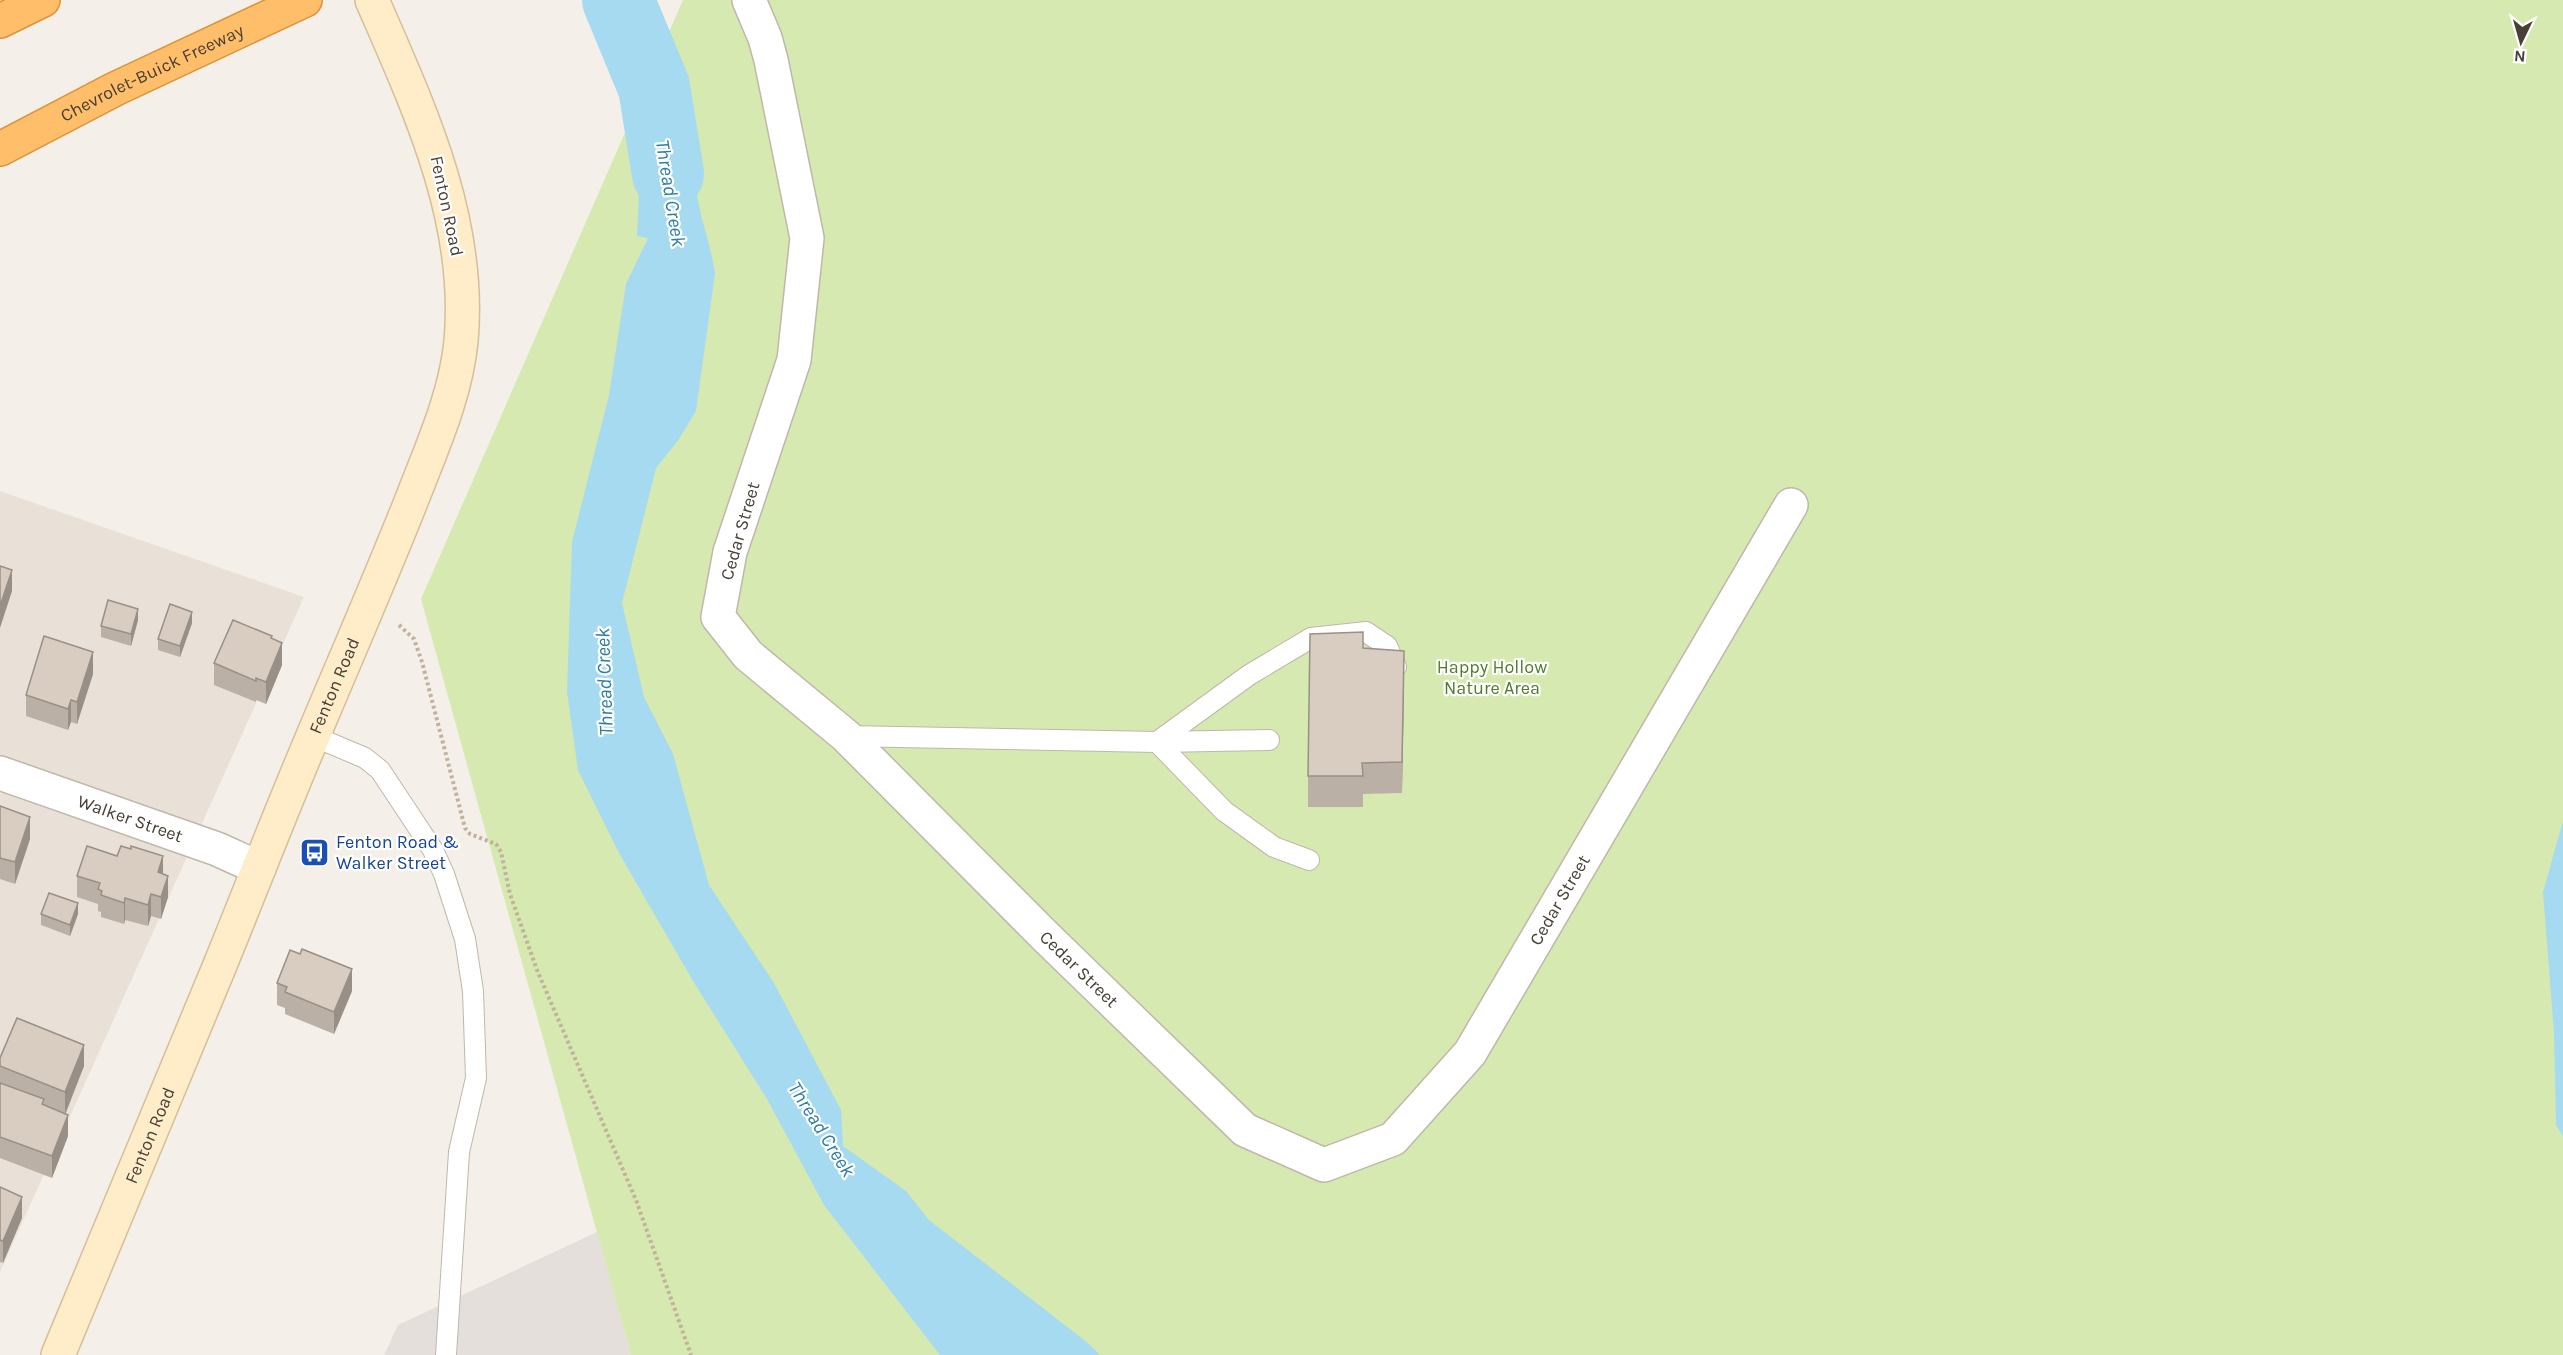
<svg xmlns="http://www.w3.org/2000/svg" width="2563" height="1355" viewBox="0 0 2563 1355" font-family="Karla,sans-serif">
<rect width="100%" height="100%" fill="#f4f0e9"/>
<polygon fill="#e9e1d7" points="0,491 304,597 0,1272"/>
<polygon fill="#e4dfda" points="597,1232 631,1355 384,1355 398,1325"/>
<polygon fill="#d6e9b1" points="683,0 2563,0 2563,1355 631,1355 421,599"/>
<g fill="#a5daf1">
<path d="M660 52C675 107 690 162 702 219 707 237 712 254 715 273L696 411 679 439 656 468 622 603 644 697 673 754 709 885 774 983 841 1110 843 1146 906 1191 929 1220 1088 1343 1100 1355H940L824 1205 767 1099 693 981 619 853 578 770 567 692 572 542 609 395 626 284 648 238 637 236 641 143 630 120Z"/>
<polygon points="2563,821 2563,1136 2556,1125 2554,1033 2543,892"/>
</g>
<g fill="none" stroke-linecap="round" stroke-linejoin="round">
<polyline stroke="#a5daf1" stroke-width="72" points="618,0 654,87 668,174"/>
<defs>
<g id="lane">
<polyline points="313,736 365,758 380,770 433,850 444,874 465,939 473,991 476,1078 459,1152 446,1355"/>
<polyline points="846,736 1157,742 1224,811 1274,847 1309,860"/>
<polyline points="1157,742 1249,675 1311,638 1366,632 1387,646 1396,667"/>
<polyline points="1157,742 1269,740"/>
</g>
<g id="street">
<path id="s1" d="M749 0 765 38 771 60 807 238 794 360 730 552 718 617 748 655 846 736 1045 936 1245 1130 1324 1165 1393 1139 1470 1053 1791 505"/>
<path id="s2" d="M0 773 217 849 259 868"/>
</g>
<g id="secondary">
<path id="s3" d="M58 1355C113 1225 167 1095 220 965 251 889 281 811 313 736 347 655 382 575 414 494 433 445 456 394 461 341 472 220 419 108 372 0"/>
</g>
<g id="highway">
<polyline points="0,21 43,0"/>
<path id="s4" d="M0 149 115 89 305 0"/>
</g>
</defs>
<use href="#lane" stroke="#c0b7ab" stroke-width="22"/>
<use href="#street" stroke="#c0b7ab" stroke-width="36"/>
<use href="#secondary" stroke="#d5bf98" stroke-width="36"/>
<use href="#highway" stroke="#df9138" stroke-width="36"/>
<polyline stroke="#c2b19c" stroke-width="4" stroke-dasharray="3 3" stroke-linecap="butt" points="399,625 414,639 422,662 465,828 470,834 496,844 501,852 510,894 537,970 636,1200 691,1355"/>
<use href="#lane" stroke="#fff" stroke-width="20"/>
<use href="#street" stroke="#fff" stroke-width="33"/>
<use href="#secondary" stroke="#ffecc8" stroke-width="33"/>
<use href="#highway" stroke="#ffbe69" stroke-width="33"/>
</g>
<g fill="#bbb0a6">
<polygon points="138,620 131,646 101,637 101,626"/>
<polygon points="192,623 180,657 158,650 158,639"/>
<polygon points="272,639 282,665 266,704 256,700 256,702 214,685 214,663"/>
<polygon points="1363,648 1404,682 1402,793 1363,794 1363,807 1308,807 1308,776"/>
<polygon points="93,674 77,724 71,722 68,730 26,716 26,695"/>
<polygon points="0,806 30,839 15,884 0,879"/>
<polygon points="117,856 163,874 168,897 161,919 151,916 148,926 125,920 124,924 101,917 101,912 98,911 98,904 77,897 77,876"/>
<polygon points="41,914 78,914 70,936 41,925"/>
<polygon points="300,954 352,991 334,1034 285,1014 285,1008 277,1005 277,983"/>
<polygon points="0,1058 84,1066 66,1113 68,1136 52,1178 0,1158"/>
<polygon points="0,1187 22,1218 3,1263 0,1262"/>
</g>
<g fill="#989087">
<polygon points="12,570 12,591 0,628 0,606"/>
<polygon points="138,609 138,620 131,646 131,634"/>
<polygon points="192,612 192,623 180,657 180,646"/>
<polygon points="282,643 282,665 266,704 266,682"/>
<polygon points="1404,651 1404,682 1402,793 1402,762"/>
<polygon points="93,652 93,674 77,724 77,702"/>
<polygon points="71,700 71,722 68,730 68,709"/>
<polygon points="30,817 30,839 15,884 15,862"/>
<polygon points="163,856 163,878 158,872"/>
<polygon points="168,876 168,897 161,919 161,897"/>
<polygon points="151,894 151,916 148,926 148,905"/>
<polygon points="125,898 125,920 124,924 124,903"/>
<polygon points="78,903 78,914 70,936 70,925"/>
<polygon points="352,969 352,991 334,1034 334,1012"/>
<polygon points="84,1045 84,1066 65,1114 65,1092"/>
<polygon points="68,1115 68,1136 52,1178 52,1156"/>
<polygon points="22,1197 22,1218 3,1263 3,1241"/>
</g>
<g fill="#d9cdc1" stroke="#989087" stroke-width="1.5">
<polygon points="0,566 12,570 0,606"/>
<polygon points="108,600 138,609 131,634 101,626"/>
<polygon points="170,604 192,612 180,646 158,639"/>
<polygon points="233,620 272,636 271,638 282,643 266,682 256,678 256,681 214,663"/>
<polygon points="1363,632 1363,648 1404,651 1402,762 1362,763 1363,776 1308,776 1310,634"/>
<polygon points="44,636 93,652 77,702 71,700 68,709 26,695"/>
<polygon points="0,806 30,817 15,862 0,858 0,859"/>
<polygon points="87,846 117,856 121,846 131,849 131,846 163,856 158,872 168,876 161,897 151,894 148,905 125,898 124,903 101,895 102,891 98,889 100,883 77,876"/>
<polygon points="49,893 78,903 70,925 41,914"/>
<polygon points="302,949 352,969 334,1012 285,992 287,987 277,983 290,950 300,954"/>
<polygon points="17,1018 84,1045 65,1092 0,1066 0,1058"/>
<polygon points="0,1083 44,1099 42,1104 68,1115 52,1156 0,1137"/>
<polygon points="0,1187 22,1197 3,1241 0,1240"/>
</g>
<defs>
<symbol id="bus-square" viewBox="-11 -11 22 22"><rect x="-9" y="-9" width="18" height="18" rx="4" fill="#1a4fb4" stroke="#fff"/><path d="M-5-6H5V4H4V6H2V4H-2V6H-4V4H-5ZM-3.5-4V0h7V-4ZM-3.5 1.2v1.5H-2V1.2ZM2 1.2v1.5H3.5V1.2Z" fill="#fff"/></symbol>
</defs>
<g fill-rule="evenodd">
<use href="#bus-square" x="298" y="836" width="33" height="33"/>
</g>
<g text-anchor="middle" stroke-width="4.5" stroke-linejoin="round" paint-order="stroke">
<g font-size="18" fill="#484037" stroke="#fff">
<text dy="6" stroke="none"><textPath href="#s4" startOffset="170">Chevrolet-Buick Freeway</textPath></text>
<text transform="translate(447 206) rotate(78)" y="6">Fenton Road</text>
<text transform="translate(740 531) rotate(-74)" y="6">Cedar Street</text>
<text dy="6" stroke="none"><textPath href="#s3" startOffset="724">Fenton Road</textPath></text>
<text dy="6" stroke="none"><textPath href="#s2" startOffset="138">Walker Street</textPath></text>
<text dy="6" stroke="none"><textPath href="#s1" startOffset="1826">Cedar Street</textPath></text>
<text dy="6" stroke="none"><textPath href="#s1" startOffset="1142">Cedar Street</textPath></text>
<text dy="6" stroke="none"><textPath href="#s3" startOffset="238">Fenton Road</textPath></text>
</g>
<g font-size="18" fill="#507c29" stroke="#fff">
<text x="1492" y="673">Happy Hollow<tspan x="1492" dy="21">Nature Area</tspan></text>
</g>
<g font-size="18" fill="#164399" stroke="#fff" text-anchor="start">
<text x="336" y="848">Fenton Road &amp;<tspan x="336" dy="21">Walker Street</tspan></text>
</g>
<g font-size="20" font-style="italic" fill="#2b7ea6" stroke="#fff">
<text transform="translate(671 193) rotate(81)" y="7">Thread Creek</text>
<text transform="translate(604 682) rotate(-92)" y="7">Thread Creek</text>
<text transform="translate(822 1129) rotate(58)" y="7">Thread Creek</text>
</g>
</g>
<g transform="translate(2521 42) rotate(185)" stroke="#ffffff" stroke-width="4.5" paint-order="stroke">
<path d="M0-4.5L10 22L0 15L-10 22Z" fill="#484037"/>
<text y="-9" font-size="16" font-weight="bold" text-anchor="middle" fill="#484037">N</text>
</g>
</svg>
